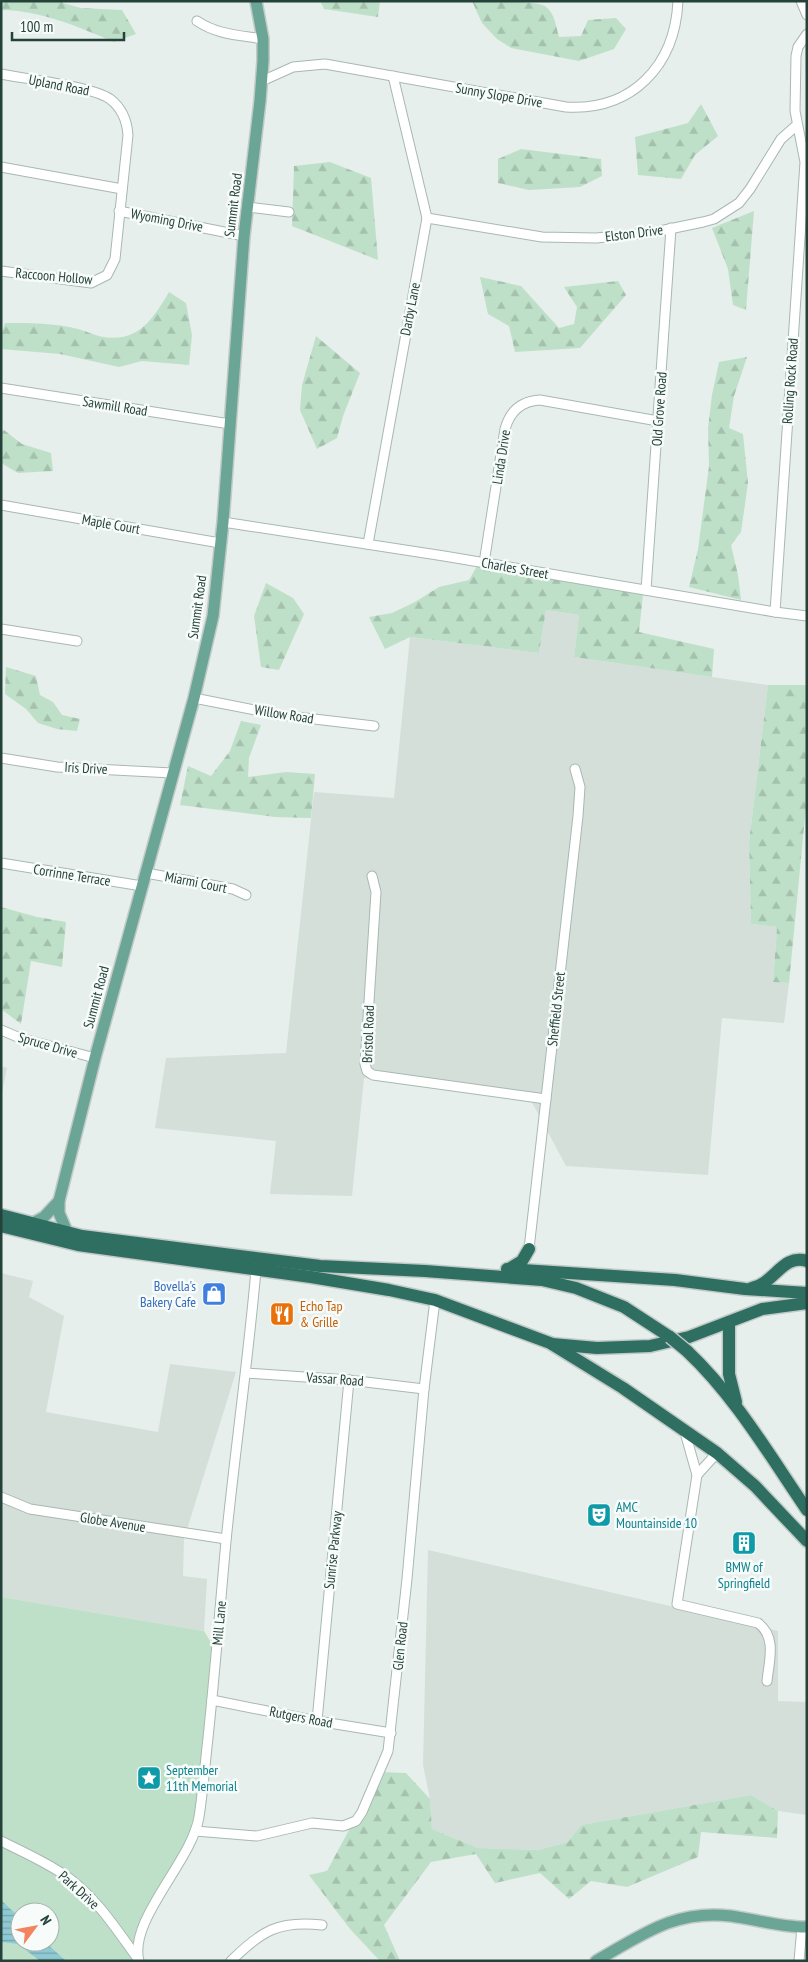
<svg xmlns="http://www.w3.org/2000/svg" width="808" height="1962" viewBox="0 0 808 1962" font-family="'PT Sans Narrow',sans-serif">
<defs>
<pattern id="forest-firs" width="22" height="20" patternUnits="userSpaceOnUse" patternTransform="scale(1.25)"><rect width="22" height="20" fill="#bfe0c8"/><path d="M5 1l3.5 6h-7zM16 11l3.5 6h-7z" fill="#a4c1ad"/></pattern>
<pattern id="water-rules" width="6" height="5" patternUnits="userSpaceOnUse" patternTransform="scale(1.25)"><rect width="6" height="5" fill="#8ec9d4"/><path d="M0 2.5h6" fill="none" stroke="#74a5ad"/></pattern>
</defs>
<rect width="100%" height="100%" fill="#e6efeb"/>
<g fill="#d4dfda">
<polygon points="546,610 579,615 574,657 768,685 749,842 751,924 777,927 773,982 789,983 784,1023 722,1018 708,1175 566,1166 529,1097 364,1078 352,1196 270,1194 276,1141 155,1128 166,1058 286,1053 314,792 394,798 410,637 539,653"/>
<polygon points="1,1066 7,1068 1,1098"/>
<polygon points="1,1273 33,1281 29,1297 64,1316 46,1412 158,1432 170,1364 236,1372 184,1539 183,1576 207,1579 204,1631 1,1597"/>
<polygon points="428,1550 778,1631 778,1701 807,1702 807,1815 778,1811 751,1795 581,1825 568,1842 538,1850 478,1848 432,1829 430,1799 423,1765"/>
</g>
<path fill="#bfe0c8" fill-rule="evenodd" d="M1 1597 204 1631 216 1651 198 1823 147 1916 138 1961H1ZM20 1912H50V1942H20Z"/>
<g fill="url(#forest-firs)">
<path d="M1 1H63V3L81 8 122 10 136 34 114 42C79 27 40 10 1 10Z"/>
<polygon points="320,1 380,1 378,17 324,9"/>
<path d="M472 1C488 1 532 0 545 6 555 13 556 27 559 37L581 36 588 20 616 18 626 29 614 49 579 61 511 48 497 39 482 23Z"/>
<polygon points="701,104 718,136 695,155 681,179 638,175 635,137 688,123"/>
<polygon points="521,149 601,159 602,176 580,187 529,190 498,183 498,159"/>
<polygon points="330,162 371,178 378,260 292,226 294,166"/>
<polygon points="754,211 746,310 733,305 728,269 712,228"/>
<polygon points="480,277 521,286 559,328 574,324 577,307 564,287 618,281 626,295 580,348 515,352 509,326 488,314"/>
<path d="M169 292 186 303 192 335 189 365 142 361 119 367 60 354 1 349V335L5 323C29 323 55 323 78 329 87 331 95 336 104 337 139 343 154 317 169 292Z"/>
<polygon points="316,336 360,373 343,416 337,438 317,449 300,410 302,385"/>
<polygon points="747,357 734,396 729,428 743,434 748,483 741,532 731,545 738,575 741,600 689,587 698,549 709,466 708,428 712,395 719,362"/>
<polygon points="4,430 22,444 51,453 53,471 18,473 1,463 1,431"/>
<polygon points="477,566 643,595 639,632 714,649 712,677 574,657 579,615 546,610 539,653 410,637 385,649 369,617 392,613 415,602 439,587 469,580"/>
<polygon points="266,583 293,598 304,614 279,670 261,667 254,616"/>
<polygon points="6,667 36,676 40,695 53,702 62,715 80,719 77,731 57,729 38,723 26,709 5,694"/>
<polygon points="768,685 807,685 807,796 789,983 773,982 777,927 751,924 749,842"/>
<polygon points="241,721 261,725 249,758 248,777 286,772 315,774 311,818 275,817 180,805 188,766 211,776 230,751"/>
<polygon points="1,907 37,917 66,922 62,967 31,961 21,1024 1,1009"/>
<polygon points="380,1772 406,1773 430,1799 432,1829 478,1848 538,1850 568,1842 581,1825 751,1795 778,1811 777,1838 701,1832 698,1857 627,1887 591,1881 569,1899 540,1873 495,1883 476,1854 431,1862 384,1925 400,1961 380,1961 350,1929 309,1875 327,1871"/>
</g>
<polygon fill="url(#water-rules)" points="1,1900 20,1918 20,1942 45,1942 66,1961 40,1961 18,1944 1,1942"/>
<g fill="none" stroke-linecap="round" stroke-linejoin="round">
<defs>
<g id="minor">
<polyline points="801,1 807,15"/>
<path d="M197 21C218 35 239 35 263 39"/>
<path d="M1 74C25 79 92 86 110 99 122 108 127 121 128 135L115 259 107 275 91 283 1 271"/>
<path d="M262 81 293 67 325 64 566 107C632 111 675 66 678 1"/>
<polyline points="1,167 122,189"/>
<polyline points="248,207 289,212"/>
<polyline points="119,211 244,236"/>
<polyline points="427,218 542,237 596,238 650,233 703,222 714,219 739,203 750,189 781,139 797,125"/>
<polyline points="1,388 230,424"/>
<polyline points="1,505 220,543"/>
<polyline points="223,522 444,556 775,612 807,616"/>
<polyline points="368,544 427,218 393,76"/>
<path d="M484 563 505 429C510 411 522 401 540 400L658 421"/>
<polyline points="646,590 671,228"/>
<polyline points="775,612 805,162 795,111 796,56 798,47 807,34"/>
<polyline points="1,629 77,641"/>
<polyline points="194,698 280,715 374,726"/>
<polyline points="1,758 57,767 172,773"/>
<polyline points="1,863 142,886"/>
<polyline points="146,873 233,889 246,895"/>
<polyline points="372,876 376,892 365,1064 367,1071 373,1075 546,1099"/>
<polyline points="1,1030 20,1038 95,1058"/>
<polyline points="529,1249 578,816 580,787 575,769"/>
<polyline points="246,1373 349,1380 424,1389"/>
<path d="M684 1429 697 1475 677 1604 758 1623C777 1637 769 1661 767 1681"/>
<polyline points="697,1475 717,1453"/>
<polyline points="1,1497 30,1509 226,1539"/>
<polyline points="212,1700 317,1721 391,1733"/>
<polyline points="317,1721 349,1380"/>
<polyline points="195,1831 257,1836 312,1823 343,1826 356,1821 362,1812 388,1751 407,1579 424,1389 435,1300"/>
<path d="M1 1841C23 1852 46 1862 66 1876 96 1897 117 1930 138 1959"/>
<path d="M139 1961C128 1920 192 1861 199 1817 203 1791 205 1764 208 1738 215 1672 220 1607 226 1541 235 1451 248 1361 256 1270"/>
<path d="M231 1961C261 1931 279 1920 322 1925"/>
<polyline points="799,1961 802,1927"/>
</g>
<g id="major">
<polyline points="31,1224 44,1217 59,1201"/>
<polyline points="68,1234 59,1213 59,1201 95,1058 194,698 213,616 223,522 244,236 260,101 263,61 263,39 256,1"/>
<path d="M596 1961C642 1935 675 1909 731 1916 753 1919 786 1928 807 1927"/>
</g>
<g id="highway">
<polyline points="1,1215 82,1236 320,1266 425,1271 542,1280 576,1288 624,1307 670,1337"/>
<polyline points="1,1226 78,1245 311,1277 389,1290 435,1300 550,1343 623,1388 717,1453 755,1486 807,1541"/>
<polyline points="507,1269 675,1280 745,1289 807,1293"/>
<polyline points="509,1269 522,1261 529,1249"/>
<path d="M752 1288C774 1284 783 1253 807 1261"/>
<polyline points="729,1322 729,1374 736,1402"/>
<polyline points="552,1344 597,1348 650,1346 689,1337 762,1309 807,1303"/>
<path d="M687 1351C735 1396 770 1456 807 1510"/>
</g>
</defs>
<use href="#minor" stroke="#a8b8b2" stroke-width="11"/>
<use href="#major" stroke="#c2cac8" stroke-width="14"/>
<use href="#highway" stroke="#c2cac8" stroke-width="15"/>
<use href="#minor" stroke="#fff" stroke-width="9"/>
<use href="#major" stroke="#6aa596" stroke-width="11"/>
<use href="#highway" stroke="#2f6f62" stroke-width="12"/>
<defs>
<polyline id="highway-bridge" points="670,1337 687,1351"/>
</defs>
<use href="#highway-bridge" stroke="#c2cac8" stroke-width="15" stroke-linecap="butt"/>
<use href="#highway-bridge" stroke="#2f6f62" stroke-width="12"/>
</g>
<defs>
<symbol id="shop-square" viewBox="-11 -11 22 22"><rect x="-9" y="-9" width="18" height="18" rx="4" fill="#3f7fe0" stroke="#f7fbf9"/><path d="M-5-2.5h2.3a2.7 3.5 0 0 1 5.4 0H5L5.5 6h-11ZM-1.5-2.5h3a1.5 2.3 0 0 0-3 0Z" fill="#fff"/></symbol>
<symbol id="restaurant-square" viewBox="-11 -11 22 22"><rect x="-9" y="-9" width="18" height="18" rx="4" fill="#e8710a" stroke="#f7fbf9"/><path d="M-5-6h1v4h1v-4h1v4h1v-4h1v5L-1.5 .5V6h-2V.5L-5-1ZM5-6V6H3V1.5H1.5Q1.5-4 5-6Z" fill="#fff"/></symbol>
<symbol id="theatre-square" viewBox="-11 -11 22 22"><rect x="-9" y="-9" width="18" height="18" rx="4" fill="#0f9aa8" stroke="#f7fbf9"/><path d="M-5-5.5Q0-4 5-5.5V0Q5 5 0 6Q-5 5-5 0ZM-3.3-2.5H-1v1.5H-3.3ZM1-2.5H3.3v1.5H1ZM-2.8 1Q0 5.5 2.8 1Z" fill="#fff"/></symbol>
<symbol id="building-square" viewBox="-11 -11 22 22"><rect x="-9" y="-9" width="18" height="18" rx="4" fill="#0f9aa8" stroke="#f7fbf9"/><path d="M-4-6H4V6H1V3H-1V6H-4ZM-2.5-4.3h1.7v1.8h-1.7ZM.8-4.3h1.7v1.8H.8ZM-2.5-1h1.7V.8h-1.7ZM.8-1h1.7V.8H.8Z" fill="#fff"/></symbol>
<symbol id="sight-square" viewBox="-11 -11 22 22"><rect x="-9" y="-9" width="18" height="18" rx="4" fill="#0f9aa8" stroke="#f7fbf9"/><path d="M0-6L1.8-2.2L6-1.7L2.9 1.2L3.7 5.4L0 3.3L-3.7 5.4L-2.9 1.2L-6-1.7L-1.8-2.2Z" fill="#fff"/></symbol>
</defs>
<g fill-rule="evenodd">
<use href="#shop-square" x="200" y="1280" width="28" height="28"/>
<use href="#restaurant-square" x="268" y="1300" width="28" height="28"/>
<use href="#theatre-square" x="585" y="1501" width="28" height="28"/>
<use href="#building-square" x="730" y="1529" width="28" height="28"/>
<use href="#sight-square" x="135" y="1764" width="28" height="28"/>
</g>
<g text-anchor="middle" stroke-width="5" stroke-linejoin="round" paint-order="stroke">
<g font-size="14" fill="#24423a" stroke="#f7fbf9">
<text transform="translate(59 85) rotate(11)" y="5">Upland Road</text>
<text transform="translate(499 95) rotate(10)" y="5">Sunny Slope Drive</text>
<text transform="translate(233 205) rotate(-83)" y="5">Summit Road</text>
<text transform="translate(167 220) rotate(11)" y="5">Wyoming Drive</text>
<text transform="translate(634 233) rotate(-7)" y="5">Elston Drive</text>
<text transform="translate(54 276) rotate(5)" y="5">Raccoon Hollow</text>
<text transform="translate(410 309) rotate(-79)" y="5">Darby Lane</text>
<text transform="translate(790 381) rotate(-86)" y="5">Rolling Rock Road</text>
<text transform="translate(115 406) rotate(9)" y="5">Sawmill Road</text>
<text transform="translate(659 409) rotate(-86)" y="5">Old Grove Road</text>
<text transform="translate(501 457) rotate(-81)" y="5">Linda Drive</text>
<text transform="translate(111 524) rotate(10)" y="5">Maple Court</text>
<text transform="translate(515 568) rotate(10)" y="5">Charles Street</text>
<text transform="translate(197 607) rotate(-82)" y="5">Summit Road</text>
<text transform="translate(284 714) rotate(9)" y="5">Willow Road</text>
<text transform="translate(86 768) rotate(3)" y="5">Iris Drive</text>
<text transform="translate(72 875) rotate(9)" y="5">Corrinne Terrace</text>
<text transform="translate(196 882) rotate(11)" y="5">Miarmi Court</text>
<text transform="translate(96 997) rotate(-75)" y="5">Summit Road</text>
<text transform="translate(556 1009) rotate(-84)" y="5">Sheffield Street</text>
<text transform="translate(368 1034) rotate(-88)" y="5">Bristol Road</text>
<text transform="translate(48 1045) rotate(16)" y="5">Spruce Drive</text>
<text transform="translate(335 1379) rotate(4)" y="5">Vassar Road</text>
<text transform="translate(113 1522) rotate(9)" y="5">Globe Avenue</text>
<text transform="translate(333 1550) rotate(-84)" y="5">Sunrise Parkway</text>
<text transform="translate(219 1623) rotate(-85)" y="5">Mill Lane</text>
<text transform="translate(400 1646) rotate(-84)" y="5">Glen Road</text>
<text transform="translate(301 1717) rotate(11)" y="5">Rutgers Road</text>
<text transform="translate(79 1890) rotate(42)" y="5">Park Drive</text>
</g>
<g font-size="14" fill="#366cbe" stroke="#f7fbf9" text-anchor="end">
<text x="196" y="1291">Bovella's<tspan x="196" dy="16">Bakery Cafe</tspan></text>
</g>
<g font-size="14" fill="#c56008" stroke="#f7fbf9" text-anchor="start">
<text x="300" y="1311">Echo Tap<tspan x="300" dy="16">&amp; Grille</tspan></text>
</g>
<g font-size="14" fill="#0d838f" stroke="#f7fbf9" text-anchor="start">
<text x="616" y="1512">AMC<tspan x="616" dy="16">Mountainside 10</tspan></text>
<text x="744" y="1572" text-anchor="middle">BMW of<tspan x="744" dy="16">Springfield</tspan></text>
<text x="166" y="1775">September<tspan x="166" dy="16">11th Memorial</tspan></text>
</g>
</g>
<rect width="808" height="1962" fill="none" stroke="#24423a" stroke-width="5"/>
<g transform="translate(35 1927) rotate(58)"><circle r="24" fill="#f7fbf9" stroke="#a3b1ad"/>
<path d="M0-4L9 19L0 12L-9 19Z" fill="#f4845f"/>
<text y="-8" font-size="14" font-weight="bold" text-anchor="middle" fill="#24423a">N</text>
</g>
<path d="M12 32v8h112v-8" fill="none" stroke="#24423a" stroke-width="2.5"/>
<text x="20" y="32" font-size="15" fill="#24423a" stroke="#f7fbf9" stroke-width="4" paint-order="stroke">100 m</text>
</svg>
